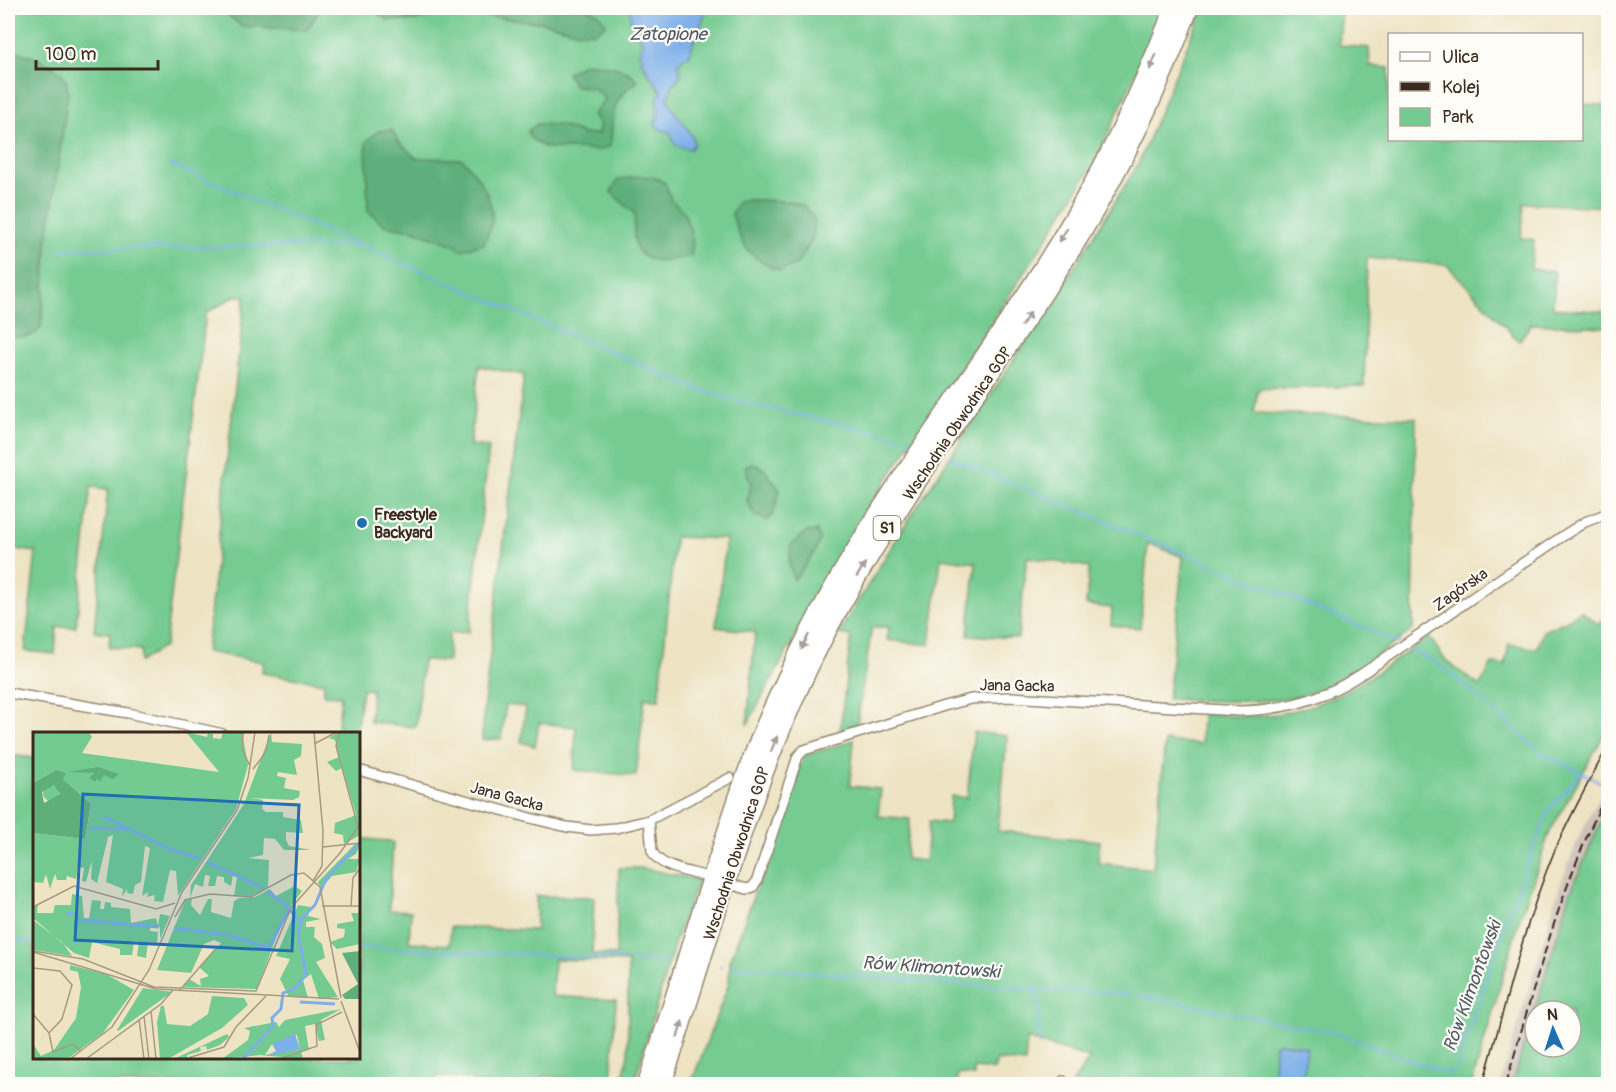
<svg xmlns="http://www.w3.org/2000/svg" width="1616" height="1092" viewBox="0 0 1616 1092" font-family="Pangolin,sans-serif">
<rect width="100%" height="100%" fill="#fdfcf7"/>
<filter id="ink" filterUnits="userSpaceOnUse"><feTurbulence type="fractalNoise" baseFrequency=".0167" numOctaves="2"/><feDisplacementMap in="SourceGraphic" scale="12" xChannelSelector="R" yChannelSelector="G"/><feConvolveMatrix kernelMatrix="1 2 1 2 8 2 1 2 1" color-interpolation-filters="sRGB"/></filter>
<filter id="wash" filterUnits="userSpaceOnUse"><feTurbulence type="fractalNoise" baseFrequency=".008" numOctaves="4" result="noise"/><feDisplacementMap in="SourceGraphic" scale="24" xChannelSelector="R" yChannelSelector="G"/><feGaussianBlur stdDeviation="1.35" result="paint"/><feColorMatrix in="noise" values="0 0 0 0 0 0 0 0 0 0 0 0 0 0 0 0 0 1.4 0 .05"/><feComposite in="paint" operator="in"/></filter>
<g filter="url(#wash)">
<rect width="100%" height="100%" fill="#eee4c4"/>
<polygon fill="#cfc1ba" points="1608,781 1608,805 1571,891 1512,1084 1500,1084 1560,885 1579,837"/>
<g fill="#74cb91" stroke="#587a58" stroke-width="1.5" fill-rule="evenodd">
<path d="M8 8H1162L1144 55 1096 160 1036 255 854 529 747 725 755 632 716 627 726 539 675 537 659 700 645 697 636 776 574 770 576 727 539 723 535 746 521 742 526 707 506 705 501 739 482 740 484 704 524 375 479 366 470 445 489 447 469 632 449 633 448 661 423 660 416 727 370 722 372 690 362 689 356 733H337L341 696 324 695V683L262 673 263 662 206 652 245 296H235L206 313 165 646 140 662 141 650 109 647 110 633 94 631 108 489 91 487 76 627H57L55 654 25 651 36 552 8 548V336L28 337 41 327 48 236 67 82C57 62 27 56 8 48Z"/>
<path d="M1203 8H1342L1339 45 1369 48 1370 66 1389 68 1390 140H1582V104L1608 106V207L1524 203 1521 238 1534 240 1531 269 1555 271 1553 308 1608 312V327L1531 324 1519 341 1447 265 1367 258 1364 386 1258 389 1254 413 1416 418 1413 630C1380 653 1348 679 1310 693 1272 706 1209 700 1168 699L1183 557 1148 543 1140 628 1111 625 1112 608 1086 605 1089 567 1027 557 1018 638 968 635 976 563 941 558 930 645 887 640 889 627H872L857 723 840 732 851 636 838 634 902 530 1072 271 1137 166Z"/>
<path d="M1581 611 1599 625 1608 615V727L1549 834 1518 924 1472 1084H1072L1090 1058 1027 1039 1025 1063 997 1060 994 1070 974 1068V1076L958 1074 957 1084H691L729 983 730 961 804 756 854 740 850 786 881 789 878 816 910 819 906 859 925 861 929 821 949 823 951 796 967 798 974 732 1007 736 998 831 1100 841 1098 863 1153 869 1165 741 1201 744 1202 713C1219 714 1237 717 1254 716 1325 714 1373 675 1429 637L1446 661 1480 686 1492 664 1505 665 1509 644 1537 649 1543 631 1566 621Z"/>
<polygon points="8,755 34,758 31,795 34,796 34,1058 358,1058 359,838 393,842 389,910 411,911 409,942 449,945 451,927 536,930 536,896 594,897 592,954 616,955 619,868 642,868 699,880 676,938 634,1084 622,1084 628,1054 628,962 554,959 552,996 616,1000 611,1082 543,1076 542,1084 473,1084 473,1079 437,1076 436,1084 8,1084"/>
<path d="M1608 805V1084H1512L1571 891ZM1535 1011H1571V1047H1535Z"/>
</g>
<g fill="#5faf7b" stroke="#4d6c4c" stroke-width="1.5">
<polygon points="227,8 321,8 307,30 241,26 226,13"/>
<polygon points="376,8 585,8 598,13 606,24 596,32 579,32 547,23 468,14 440,13 414,21 388,20 378,14"/>
<path d="M8 48C22 54 54 63 63 75 67 80 67 87 68 93L48 236 41 327C33 340 21 337 8 336Z"/>
<path d="M584 64C602 64 627 66 638 81 608 100 615 117 610 146L601 150 546 148 530 138 528 131 537 124 560 125 583 134H598L600 126 593 114 605 99 595 89 574 85 567 73Z"/>
<path d="M392 130 398 141 416 158 462 159C477 174 495 199 492 222 491 229 486 237 484 244L461 250 454 245 414 230 384 225 368 211 366 142 378 131Z"/>
<path d="M639 176 654 177 665 183 671 200 684 212 690 229 693 242 691 256C673 260 641 268 635 243 632 235 635 222 635 214L611 192 618 180Z"/>
<path d="M749 200 788 201 804 206 815 220 813 239 797 264 780 271C748 259 741 245 732 214L738 202Z"/>
<polygon points="752,463 763,468 780,490 773,514 767,520 754,515 747,501 751,486 745,466"/>
<polygon points="817,531 820,539 815,552 794,580 789,564 791,545 806,532"/>
</g>
<g fill="#7dafe9" stroke="#5c6c84" stroke-width="1.5">
<path d="M630 8H707C703 24 692 39 690 55L685 57 678 64 681 75 673 84 668 99C673 115 688 124 693 139 695 144 693 145 691 149L684 148 675 145 670 132 661 130 655 125 658 114 657 99 662 92 645 68V65L641 62 642 57 639 53 643 42 637 34 640 26 631 22Z"/>
<polygon points="1279,1043 1299,1045 1307,1048 1303,1077 1299,1078 1274,1075 1275,1044"/>
</g>
<g fill="none" stroke-linecap="round" stroke-linejoin="round">
<g stroke="#7dafe9" stroke-width="2">
<polyline points="170,164 698,389 749,404 901,437"/>
<polyline points="60,249 360,245"/>
<polyline points="908,440 911,441"/>
<polyline points="951,458 1341,618 1400,644"/>
<polyline points="1406,647 1440,665 1543,754 1583,773"/>
<polyline points="8,932 9,938 23,942 34,941"/>
<polyline points="358,947 622,959"/>
<polyline points="630,960 665,963"/>
<polyline points="719,966 722,966"/>
<polyline points="731,966 982,986 1129,994"/>
<polyline points="1034,989 1039,1005 1039,1046"/>
<polyline points="1138,995 1336,1033 1449,1074 1456,1069 1505,924 1548,811 1578,776 1583,773 1608,786"/>
</g>
</g>
</g>
<g filter="url(#ink)">
<g fill="none" stroke-linecap="round" stroke-linejoin="round">
<defs>
<g id="minor">
<polyline points="8,693 128,713 223,734"/>
<polyline points="358,770 530,818 567,827 591,830 616,828 649,820 730,778"/>
<path d="M649 820 652 851C660 868 687 871 704 876"/>
<path d="M733 885 747 889 753 887 757 880 798 756 804 750 944 706 971 699 987 698 1011 697 1239 711C1321 709 1353 680 1417 636 1468 601 1518 566 1569 532L1585 522 1608 513"/>
<polyline points="1061,1084 1063,1081"/>
</g>
<g id="motorway">
<path d="M647 1084C682 979 711 872 749 767 771 707 800 648 831 592 913 447 1021 319 1099 173 1128 120 1152 64 1174 8"/>
<path d="M662 1084C716 920 756 755 842 603 913 476 1003 361 1079 237 1123 164 1160 87 1189 8"/>
</g>
</defs>
<use href="#minor" stroke="#948771" stroke-width="12"/>
<use href="#motorway" stroke="#948771" stroke-width="21"/>
<use href="#minor" stroke="#fff" stroke-width="9"/>
<use href="#motorway" stroke="#fff" stroke-width="18"/>
<path stroke="#3b2a1e" stroke-width="1.5" d="M1483 1084C1505 1007 1523 927 1554 852 1570 816 1589 781 1608 746"/>
<path stroke="#3b2a1e" stroke-width="2" stroke-dasharray="9 4.5" stroke-linecap="butt" d="M1506 1084C1535 984 1561 885 1608 791"/>
</g>
<defs><path id="oneway-solid" d="M-6-.8H1V-3.2L6.5 0L1 3.2V.8H-6Z" transform="scale(1.5)"/></defs>
<g fill="#a79f9a">
<use href="#oneway-solid" transform="translate(1153 62) rotate(113)"/>
<use href="#oneway-solid" transform="translate(1063 235) rotate(122)"/>
<use href="#oneway-solid" transform="translate(1026 319) rotate(-56)"/>
<use href="#oneway-solid" transform="translate(861 570) rotate(-59)"/>
<use href="#oneway-solid" transform="translate(805 642) rotate(116)"/>
<use href="#oneway-solid" transform="translate(774 744) rotate(-68)"/>
<use href="#oneway-solid" transform="translate(680 1029) rotate(-73)"/>
</g>
</g>
<circle fill="#1f6fb2" stroke="#fdfcf7" stroke-width="2" cx="362" cy="523" r="6"/>
<g text-anchor="middle" stroke-width="4.5" stroke-linejoin="round" paint-order="stroke">
<rect fill="#fdfcf7" stroke="#75695f" stroke-width="1.5" x="873.5" y="516" width="27" height="24" rx="4.5"/>
<g font-size="15" font-weight="bold" fill="#3b2a1e">
<text x="887" y="533">S1</text>
</g>
<g font-size="16" fill="#3b2a1e" stroke="#fdfcf7">
<text transform="translate(957 423) rotate(-56)" y="6">Wschodnia Obwodnica GOP</text>
<text transform="translate(1460 589) rotate(-35)" y="6">Zagórska</text>
<text transform="translate(1017 685) rotate(1)" y="6">Jana Gacka</text>
<text transform="translate(507 796) rotate(15)" y="6">Jana Gacka</text>
<text transform="translate(736 853) rotate(-72)" y="6">Wschodnia Obwodnica GOP</text>
</g>
<g font-size="16" font-weight="bold" fill="#3b2a1e" stroke="#fdfcf7" text-anchor="start">
<text x="374" y="520">Freestyle<tspan x="374" dy="18">Backyard</tspan></text>
</g>
<g font-size="18" font-style="italic" fill="#525965" stroke="#fdfcf7">
<text x="668" y="40">Zatopione</text>
<text transform="translate(931 967) rotate(4)" y="6">Rów Klimontowski</text>
<text transform="translate(1472 986) rotate(-70)" y="6">Rów Klimontowski</text>
</g>
</g>
<g transform="translate(33 732)">
<rect width="327" height="327" fill="#eee4c4"/>
<path d="M0 0H56L59 5 49 21 186 40 153 0 174 5 175 1 180 2V6L188 7 190 0H209L215 33 203 77 145 164 143 139 137 138 130 170 121 169 122 163 114 165 115 160 109 164 117 116 112 114 108 150 102 153 100 162 94 161V157L89 165 90 157 73 150 80 103 75 105 64 151 58 147 59 128 53 150 49 149 51 136 45 135 43 147 34 144 33 148H24L22 142 17 157 13 142 10 151 0 150V101L52 107 58 72 29 46 32 42 23 38 0 51ZM238 0 239 10 269 12 268 24 261 28 264 43 245 40 244 44 253 46 251 56 267 59 266 65 260 68 217 66 230 68 229 77 233 80H250V85L268 88 270 101 253 100V108L256 114 278 118H251L242 107 231 106 230 123 215 126 236 128 235 156 220 164H201L204 145 200 143 198 154 191 150V145L184 144 182 154H175L177 144 172 143 170 155 162 152 157 166 158 153 211 72ZM306 0H327V103L311 112 310 103 301 101 302 91 323 83 309 36 303 39 294 30 306 25 302 8 296 6ZM10 61a8 8 0 1 1 16 0a8 8 0 1 1-16 0ZM323 111 327 112 323 122 315 127H327L323 140 299 144 288 157 285 150ZM262 154 269 159 251 184 224 257 150 255 156 247 168 254 167 247 176 244 166 235 188 211 181 208 171 212 158 241 124 238 152 169 159 167 158 173 167 183 175 167H179L178 180 198 186 201 169 206 166 222 165 237 157 243 164ZM39 162 49 164 51 186H56L59 168 68 169 67 177H71L72 170 78 171V175L97 177 98 191 123 186 125 194 127 182 137 184 127 207V195L117 194V199L125 200 124 211 115 210 113 226 104 224 106 210 101 209 99 223H87V217L59 210 56 226 41 221 0 186V175L5 172 4 181H20L22 173H38ZM265 173 278 175 275 184 288 187 273 190V195H282L281 205 289 212 292 226 283 230 305 265 286 267 278 242 270 248 275 266 256 265 247 247 257 227 243 224ZM318 181H327V212L304 217 297 210 311 205 312 197 304 196V192L321 189ZM0 188 29 210 39 224 0 218ZM37 233 73 242 101 258 70 301 37 325 0 327V312L8 324 21 318 43 286 48 255 45 240 37 238ZM110 256 139 260 85 299 84 298ZM179 264 211 266 215 273 189 296 135 327H127L124 290 128 274H131L134 292 157 294 175 282ZM308 277 288 288 292 308 286 309 282 292 272 294 276 318 268 319 270 327 227 323 189 327 215 308 217 299 211 296 243 290 246 295 252 288ZM259 303H264L267 317 232 323 239 312 256 308ZM194 302 196 305 187 313 174 318 173 314 167 315 168 319 154 323V327H141Z" fill="#74cb91" fill-rule="evenodd"/>
<path d="M65 35 86 42 80 47 71 43 67 50 64 46 62 50 56 46 62 41 35 40ZM23 38 33 41 30 47 58 72 52 107 0 101V51ZM21 53 27 62 11 71 9 60ZM327 219V267H312L309 263 325 252 309 221Z" fill="#5faf7b" fill-rule="evenodd"/>
<path d="M262 302 267 317 233 324 243 319 239 312Z" fill="#7dafe9"/>
<path fill="none" stroke="#7dafe9" stroke-width="3" d="M71 85 141 119 167 126M56 96 94 97M174 130 230 156M234 159 256 176M33 181 43 182 46 188 126 195M141 196 194 203M195 203 236 216 256 177 268 190M267 270 302 272M210 327 240 294 239 286 248 277 250 261 263 256 273 242 265 201 270 185 282 173 293 147 326 112"/>
<path fill="none" stroke="#a69a82" stroke-width="1.5" d="M210 0 209 17 217 34M281 12 304 0M220 37 233 20 236 3M290 115 327 111M280 149 289 134 290 99 281 0M289 174H327M318 174 320 146 327 136M0 175 41 154 123 177 142 171M142 185 152 168 177 162 218 165 258 143 271 141 287 155 308 266M0 219 50 227 121 255 223 259 258 176 307 121 325 95 303 14 307 0M0 220 123 257 306 267M0 236 27 239 39 253 29 287 16 301M146 259 185 214M308 269 327 320M118 279 123 327M0 282 16 301 20 320 39 312 48 319M111 284 116 327M106 287 111 327M155 326 191 315 203 295 233 264M37 327 79 295 116 238 149 160 204 78 215 46 222 0M53 327 128 272 140 258M247 327 284 314 283 293 309 280"/>
<path fill="#1f6fb2" fill-opacity="0.15" stroke="#1f6fb2" stroke-width="3" d="M50 62 266 73 259 219 42 208Z"/>
<rect width="327" height="327" fill="none" stroke="#3b2a1e" stroke-width="3"/>
</g>
<rect width="1616" height="1092" fill="none" stroke="#fdfcf7" stroke-width="30"/>
<rect x="1388" y="33" width="195" height="108" fill="#fdfcf7" stroke="#afa8a0" stroke-width="1.5"/>
<rect x="1400" y="52" width="30" height="9" fill="#ffffff" stroke="#afa8a0" stroke-width="1.5"/>
<text x="1442" y="63" font-size="18" fill="#3b2a1e">Ulica</text>
<rect x="1400" y="82" width="30" height="9" fill="#3b2a1e" stroke="#afa8a0" stroke-width="1.5"/>
<text x="1442" y="93" font-size="18" fill="#3b2a1e">Kolej</text>
<rect x="1400" y="108" width="30" height="18" fill="#74cb91" stroke="#afa8a0" stroke-width="1.5"/>
<text x="1442" y="123" font-size="18" fill="#3b2a1e">Park</text>
<g transform="translate(1553 1029) rotate(357)"><circle r="28" fill="#fdfcf7" stroke="#afa8a0" stroke-width="1.5"/>
<path d="M0-4.5L10 22L0 15L-10 22Z" fill="#1f6fb2"/>
<text y="-9" font-size="16" font-weight="bold" text-anchor="middle" fill="#3b2a1e">N</text>
</g>
<path d="M36 60v9h122v-9" fill="none" stroke="#3b2a1e" stroke-width="3"/>
<text x="45" y="60" font-size="18" fill="#3b2a1e" stroke="#fdfcf7" stroke-width="4.5" paint-order="stroke">100 m</text>
</svg>
